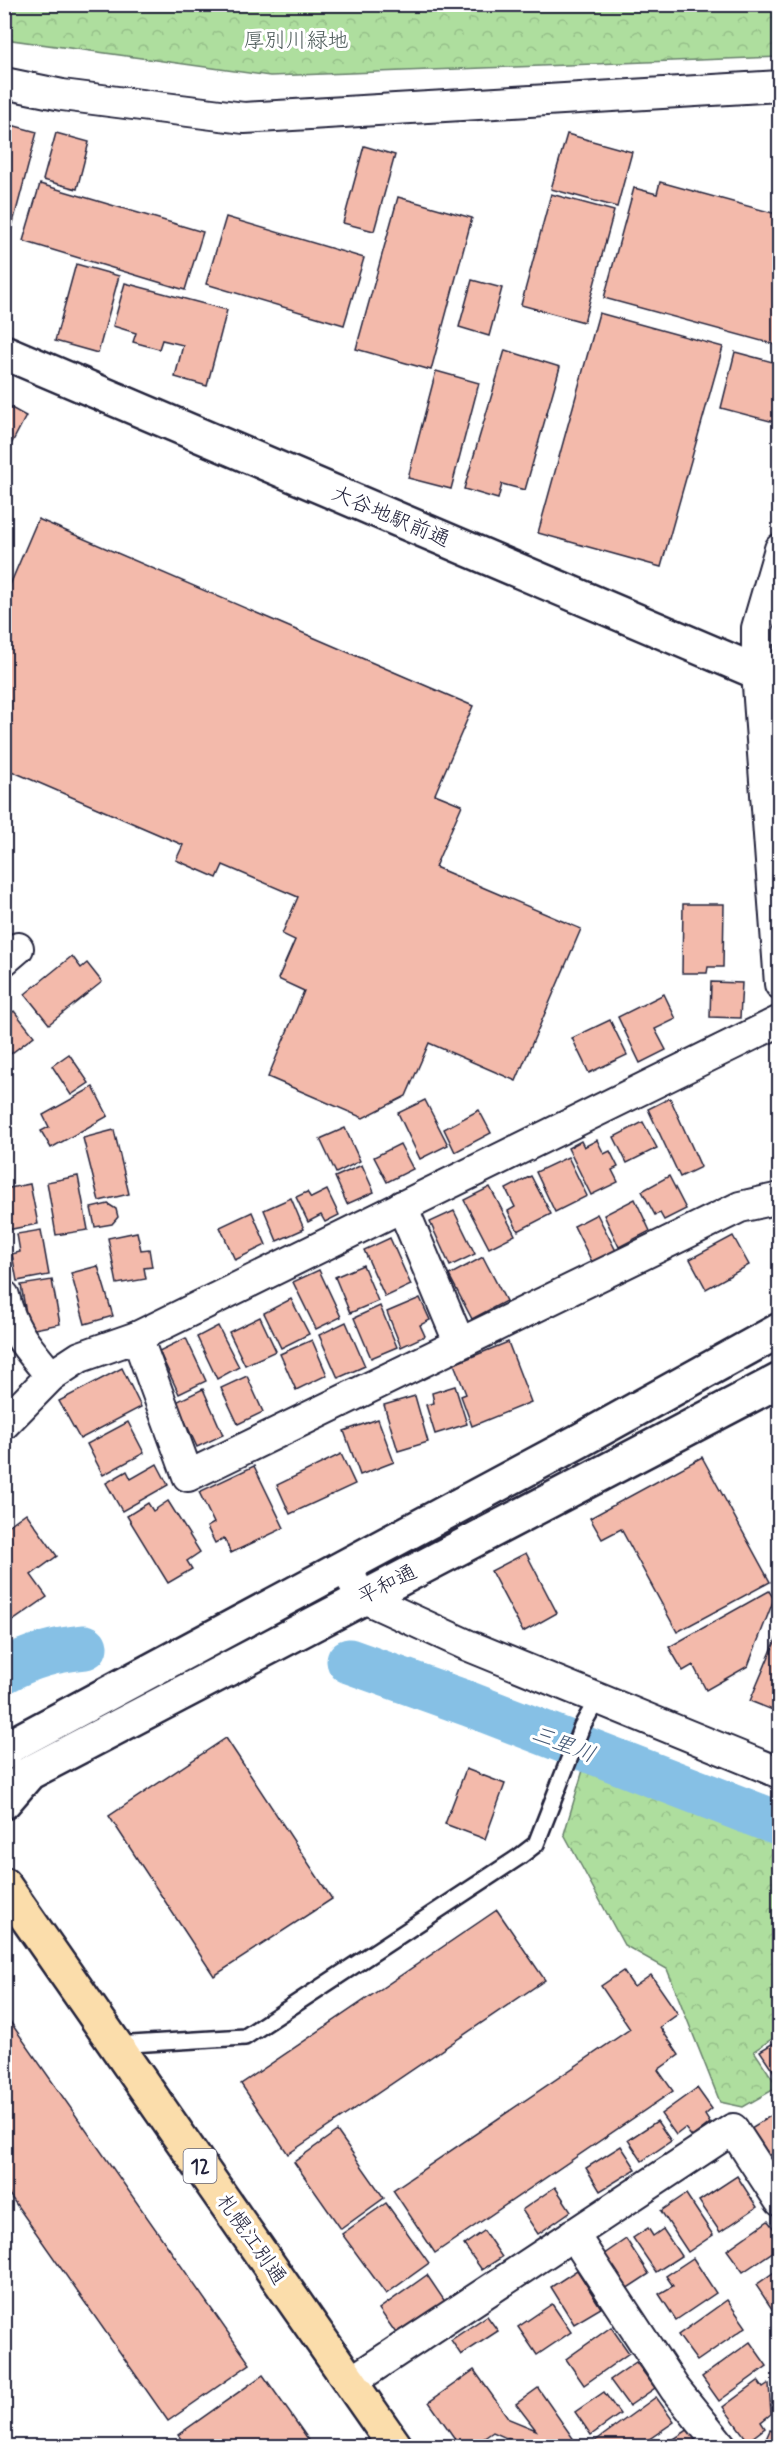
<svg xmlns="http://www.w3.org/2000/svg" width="784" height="2451" viewBox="0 0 784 2451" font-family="Mynerve,'Klee One',sans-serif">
<defs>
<pattern id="forest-crowns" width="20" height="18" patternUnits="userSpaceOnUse" patternTransform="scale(1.5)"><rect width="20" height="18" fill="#aede9e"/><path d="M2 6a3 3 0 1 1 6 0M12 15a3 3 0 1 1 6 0" fill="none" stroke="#95be89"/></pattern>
</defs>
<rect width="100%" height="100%" fill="#fff"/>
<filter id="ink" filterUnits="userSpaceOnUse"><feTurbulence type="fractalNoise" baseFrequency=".0167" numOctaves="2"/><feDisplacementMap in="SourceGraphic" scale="12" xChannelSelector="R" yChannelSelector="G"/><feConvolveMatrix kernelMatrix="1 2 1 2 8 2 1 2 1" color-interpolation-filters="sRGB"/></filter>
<g filter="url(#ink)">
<g fill="url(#forest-crowns)" stroke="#68806c" stroke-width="1.5">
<polygon points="5,4 779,5 779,57 270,76 5,39"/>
<polygon points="586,1760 779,1826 779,2034 754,2051 778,2087 743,2107 720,2102 667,1969 624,1945 564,1834"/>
</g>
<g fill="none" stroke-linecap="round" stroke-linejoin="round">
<g stroke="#86c0e5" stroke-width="45">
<polyline points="349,1661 469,1704 780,1824"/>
<path d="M4 1671C31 1656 55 1650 85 1647"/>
</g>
</g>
<g fill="#f3baab" stroke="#22223b" stroke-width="1.5">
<polygon points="4,123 37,132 4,257"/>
<polygon points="56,133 89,142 77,189 43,180"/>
<polygon points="567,134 632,152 617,207 551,189"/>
<polygon points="364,146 395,155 374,231 343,223"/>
<polygon points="660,182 780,215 780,346 604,298 634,188 657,194"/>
<polygon points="40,184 203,232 185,290 23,241"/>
<polygon points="551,194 614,211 584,322 521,305"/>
<polygon points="398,197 472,218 431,370 356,349"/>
<polygon points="226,217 364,258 344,325 206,284"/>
<polygon points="76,264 119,276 98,353 55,341"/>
<polygon points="472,280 502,288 489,336 459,327"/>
<polygon points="125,283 227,310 207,386 175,377 183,345 162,340 159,349 133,342 136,333 113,326"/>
<polygon points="599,313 723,347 661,567 538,533"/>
<polygon points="505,350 560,367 525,490 502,484 498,499 464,489"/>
<polygon points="735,352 780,364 778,423 721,408"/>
<polygon points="436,371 479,383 451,489 408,478"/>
<polygon points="4,404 26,416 4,458"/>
<polygon points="38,519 473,706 435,794 462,805 435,867 581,929 516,1081 429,1043 406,1096 363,1118 268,1077 304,991 278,979 295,940 282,934 298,897 223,865 217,878 176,860 183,845 9,770 4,781 4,599"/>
<polygon points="683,904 724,904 723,967 708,967 707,973 682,973"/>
<polygon points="72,956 81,968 87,963 102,982 49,1024 25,994"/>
<polygon points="711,982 742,983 740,1018 710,1017"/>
<polygon points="664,994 676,1019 655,1029 666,1050 640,1063 618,1017"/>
<polygon points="14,1011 34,1036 4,1059 4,1019"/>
<polygon points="610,1020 627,1055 589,1073 572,1038"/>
<polygon points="69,1054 89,1083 71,1095 52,1066"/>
<polygon points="93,1087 108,1116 51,1148 41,1131 49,1127 43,1115"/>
<polygon points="670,1098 701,1167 680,1177 648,1109"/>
<polygon points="425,1100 448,1145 420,1159 398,1113"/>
<polygon points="479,1110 491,1133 455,1152 444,1129"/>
<polygon points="643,1122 657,1148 627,1163 614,1137"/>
<polygon points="345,1128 360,1161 336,1173 320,1139"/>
<polygon points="114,1130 129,1194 99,1201 83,1138"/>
<polygon points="597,1140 604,1154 610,1151 618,1167 612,1170 618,1182 591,1195 568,1148 581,1141 584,1147"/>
<polygon points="400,1144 413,1169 387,1182 374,1157"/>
<polygon points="568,1157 587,1196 555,1212 536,1172"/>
<polygon points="362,1165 374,1192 347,1204 335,1177"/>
<polygon points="78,1176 88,1230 56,1235 47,1182"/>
<polygon points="531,1176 551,1214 518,1231 508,1211 515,1207 506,1189"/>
<polygon points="669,1176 686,1209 664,1220 660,1213 655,1215 642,1191"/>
<polygon points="30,1184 38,1224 7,1230 4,1189"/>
<polygon points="490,1187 515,1235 489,1248 464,1200"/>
<polygon points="327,1190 339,1215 325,1222 321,1215 308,1222 296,1197 307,1192 311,1198"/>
<polygon points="291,1198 304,1229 277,1241 264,1210"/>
<polygon points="635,1199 650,1231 619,1247 604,1215"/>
<polygon points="108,1204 116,1209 118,1217 112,1224 95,1227 91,1208"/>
<polygon points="454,1211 475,1254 450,1266 430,1222"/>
<polygon points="252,1212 266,1245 235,1260 220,1227"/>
<polygon points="597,1214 616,1251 592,1262 574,1226"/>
<polygon points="41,1230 49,1275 17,1281 12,1254 20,1252 17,1234"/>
<polygon points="137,1232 141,1250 149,1249 152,1267 144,1268 146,1279 117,1284 108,1238"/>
<polygon points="733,1236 749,1265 706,1289 690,1259"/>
<polygon points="390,1238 411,1285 385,1297 364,1250"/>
<polygon points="483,1257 506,1301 472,1319 449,1275"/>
<polygon points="363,1265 378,1301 350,1313 335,1277"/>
<polygon points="98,1266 113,1316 85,1324 71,1273"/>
<polygon points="319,1270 341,1317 316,1329 293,1282"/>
<polygon points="52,1280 60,1324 29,1330 21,1285"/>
<polygon points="420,1298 430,1320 420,1325 425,1336 401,1347 387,1312"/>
<polygon points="291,1299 309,1334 281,1348 264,1313"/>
<polygon points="380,1306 397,1347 371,1358 354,1318"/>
<polygon points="260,1317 276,1351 245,1365 229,1332"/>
<polygon points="346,1322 365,1366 338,1378 319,1335"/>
<polygon points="218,1326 239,1367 217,1379 197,1337"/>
<polygon points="186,1338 206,1381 179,1394 159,1351"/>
<polygon points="312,1340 327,1375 296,1390 280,1354"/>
<polygon points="508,1342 531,1402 472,1426 461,1396 466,1394 454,1364"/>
<polygon points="122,1368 141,1407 80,1439 59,1401"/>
<polygon points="247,1376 263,1412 238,1424 221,1388"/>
<polygon points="455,1386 467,1424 435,1434 426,1405 434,1403 432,1393"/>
<polygon points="203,1389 223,1435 197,1447 176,1402"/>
<polygon points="415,1396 428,1442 398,1451 384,1405"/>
<polygon points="378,1419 394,1462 360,1475 344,1431"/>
<polygon points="128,1422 144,1453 103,1475 87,1444"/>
<polygon points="341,1454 355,1484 290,1514 277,1485"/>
<polygon points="702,1457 770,1582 677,1632 621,1529 602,1539 590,1518"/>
<polygon points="157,1464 168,1485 122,1511 106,1483 127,1471 131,1479"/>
<polygon points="254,1466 284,1528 231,1553 224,1538 215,1543 207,1527 214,1523 199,1492"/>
<polygon points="168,1501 200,1552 187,1561 192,1569 168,1583 127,1516 148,1503 153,1511"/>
<polygon points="26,1513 57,1556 31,1575 47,1597 4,1627 4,1529"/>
<polygon points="526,1553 557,1613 523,1632 491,1571"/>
<polygon points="769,1591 774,1599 748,1666 706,1690 693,1665 683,1671 669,1647"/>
<polygon points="780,1630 780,1713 750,1701"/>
<polygon points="226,1738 332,1899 214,1976 109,1816"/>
<polygon points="466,1769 505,1784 485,1839 445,1824"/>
<polygon points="497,1910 545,1980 288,2154 241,2084"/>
<polygon points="623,1971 634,1987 651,1975 678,2014 660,2027 679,2055 658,2070 673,2091 435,2253 393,2190 630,2029 601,1986"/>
<polygon points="4,2013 250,2364 168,2421 4,2187"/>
<polygon points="780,2039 780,2081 760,2051"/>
<polygon points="697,2088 712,2109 705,2115 710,2123 692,2137 685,2128 676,2135 661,2114"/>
<polygon points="780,2110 780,2149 769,2156 751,2128"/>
<polygon points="657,2121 671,2141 642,2161 628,2140"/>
<polygon points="337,2131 384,2198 341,2229 294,2162"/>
<polygon points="621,2146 636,2169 600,2191 586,2168"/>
<polygon points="737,2176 757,2207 720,2232 699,2201"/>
<polygon points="555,2187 571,2211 538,2234 522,2210"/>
<polygon points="686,2194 713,2235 688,2252 661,2211"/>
<polygon points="386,2203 429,2263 386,2294 342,2234"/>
<polygon points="768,2221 780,2237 780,2247 743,2272 727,2250"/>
<polygon points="648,2228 653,2236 663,2229 681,2256 656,2272 633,2238"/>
<polygon points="484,2231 502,2257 482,2270 464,2245"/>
<polygon points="626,2239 649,2274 623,2291 600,2257"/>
<polygon points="693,2258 716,2293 676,2320 659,2294 673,2286 666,2276"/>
<polygon points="780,2268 780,2313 776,2315 756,2285"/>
<polygon points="577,2270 601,2308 574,2324 551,2287"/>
<polygon points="427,2275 448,2306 400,2339 379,2309"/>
<polygon points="727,2300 746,2327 697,2361 678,2335"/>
<polygon points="552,2304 571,2332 537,2355 518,2327"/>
<polygon points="487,2316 498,2331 461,2355 451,2340"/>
<polygon points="611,2327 629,2353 584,2385 566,2359"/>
<polygon points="750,2342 767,2366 719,2401 702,2377"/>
<polygon points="636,2362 655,2388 629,2406 610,2380"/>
<polygon points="474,2370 509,2419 536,2430 516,2404 538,2388 577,2444 574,2446 525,2446 493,2432 473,2446 460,2446 429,2402"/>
<polygon points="263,2375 313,2446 186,2446 178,2435"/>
<polygon points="758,2381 763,2388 769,2384 771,2414 761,2422 765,2428 748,2441 723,2407"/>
<polygon points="604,2392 620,2414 591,2435 575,2412"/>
<polygon points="656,2397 674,2422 639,2446 593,2446 591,2444"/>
<polygon points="689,2429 701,2446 663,2446"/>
<polygon points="770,2430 780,2434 780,2446 763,2446"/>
</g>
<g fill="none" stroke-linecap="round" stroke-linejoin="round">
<defs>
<polyline id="lane" points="115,2045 245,2037 519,1857 536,1844 582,1726 597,1700"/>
<g id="street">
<polyline points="4,83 62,95 244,118 780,86"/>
<polyline points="780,549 757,628 757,672 780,984"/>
<polyline points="4,960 18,948"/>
<polyline points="402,1206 459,1342"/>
<path d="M4 1296C12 1332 28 1348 51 1376"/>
<polyline points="137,1337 188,1476 740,1207 780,1198"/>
<polyline points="4,1424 51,1376 80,1357 137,1337 780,1021"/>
<polyline points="344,1566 362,1597 467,1645 780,1773"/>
<polyline points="573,2234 675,2389 721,2446"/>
<polyline points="352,2381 733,2129 780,2201"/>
</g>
<g id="secondary">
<polyline points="4,352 757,672 780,678"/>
<polyline points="4,1753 10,1746 579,1441 780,1330"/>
<polyline points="4,1802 29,1773 780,1380"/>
</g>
<polyline id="highway" points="4,1885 395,2446"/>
</defs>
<use href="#lane" stroke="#22223b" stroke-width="20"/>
<use href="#street" stroke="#22223b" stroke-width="34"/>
<use href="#secondary" stroke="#22223b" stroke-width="38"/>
<use href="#highway" stroke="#22223b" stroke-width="38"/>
<use href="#lane" stroke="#fff" stroke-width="15"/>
<use href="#street" stroke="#fff" stroke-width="30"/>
<use href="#secondary" stroke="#fff" stroke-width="33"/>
<use href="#highway" stroke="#fbddab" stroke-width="33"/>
</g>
</g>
<g text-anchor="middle" stroke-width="6" stroke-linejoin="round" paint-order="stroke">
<rect fill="#fff" stroke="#646476" stroke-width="1.5" x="183.5" y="2149" width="33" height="34" rx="4.5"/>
<g font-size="20" font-weight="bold" fill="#22223b">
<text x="200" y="2173">12</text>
</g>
<g font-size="21" fill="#4c5a59" stroke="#fff">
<text x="296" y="47">厚別川緑地</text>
</g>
<g font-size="21" fill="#22223b" stroke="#fff">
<text transform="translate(391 516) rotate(23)" y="7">大谷地駅前通</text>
<text transform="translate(387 1584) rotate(-27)" y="7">平和通</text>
<text transform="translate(252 2239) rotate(55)" y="7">札幌江別通</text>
</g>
<g font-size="22" font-style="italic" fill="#455976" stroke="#fff">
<text transform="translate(564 1743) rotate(21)" y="8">三里川</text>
</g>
</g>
<rect width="784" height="2451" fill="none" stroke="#fff" stroke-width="24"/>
<rect x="12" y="12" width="760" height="2427" fill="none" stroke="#22223b" stroke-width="2" filter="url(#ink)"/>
</svg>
